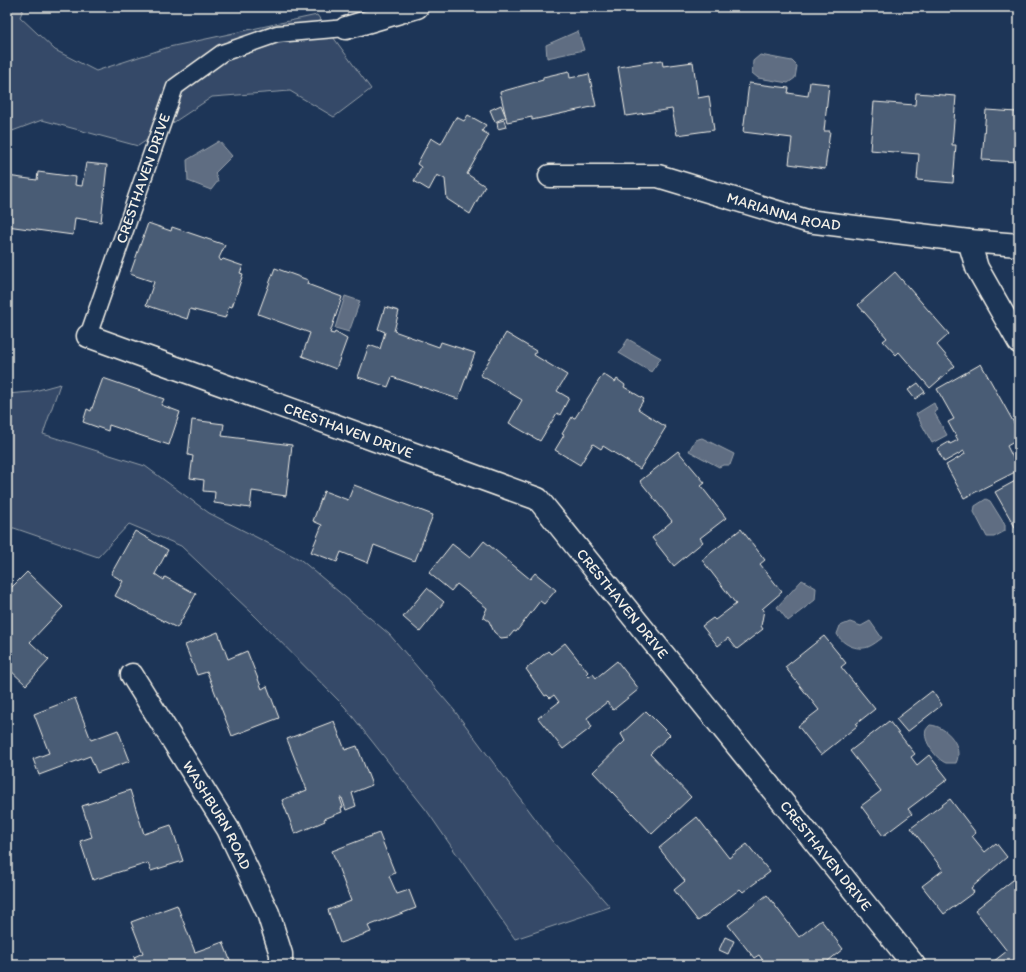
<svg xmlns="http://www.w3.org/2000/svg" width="1026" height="972" viewBox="0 0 1026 972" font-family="Itim,sans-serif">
<rect width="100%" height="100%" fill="#1d3557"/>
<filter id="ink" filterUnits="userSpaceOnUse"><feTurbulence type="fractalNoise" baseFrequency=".025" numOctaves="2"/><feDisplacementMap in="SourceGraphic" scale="8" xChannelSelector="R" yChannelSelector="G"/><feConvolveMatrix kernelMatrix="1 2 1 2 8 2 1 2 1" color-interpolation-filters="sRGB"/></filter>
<g filter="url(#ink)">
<g fill="#354a67" stroke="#949ea8">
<polygon points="7,7 24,7 20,17 55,50 96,71 169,47 317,15 371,89 334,117 290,91 212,97 138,146 42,120 7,133"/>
<polygon points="60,384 43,434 145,466 209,513 301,560 389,634 454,710 552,841 610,907 515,939 427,811 345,707 252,613 181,546 129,524 98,557 14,528 7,528 7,394 31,392"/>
</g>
<g fill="#5e6d82" stroke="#9aa2ab">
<polygon points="578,31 584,50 547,58 546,45"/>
<polygon points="760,55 792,61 797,66 795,78 788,83 758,78 752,73 753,61"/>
<polygon points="219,141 232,156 215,173 218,181 211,190 188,181 187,160"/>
<polygon points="345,296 360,301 349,332 335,328"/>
<polygon points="628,339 661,358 651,372 619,353"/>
<polygon points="934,403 937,410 934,412 947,435 932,443 916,414"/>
<polygon points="702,438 734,454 730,465 723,465 719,467 689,451 695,440"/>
<polygon points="986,499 990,501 1005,525 1005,531 994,537 987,537 974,512 975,506"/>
<polygon points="802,580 816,588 815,600 788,621 777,607"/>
<path d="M870 621 882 638C878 641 873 645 868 647 856 651 842 644 837 634L840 626 850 622 861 626Z"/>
<path d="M930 725C947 726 964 747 956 763 953 763 949 763 946 763 937 760 922 740 926 730 927 728 929 726 930 725Z"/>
</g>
<g fill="#485b74" stroke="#f4f1e8">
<polygon points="662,60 663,66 693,62 698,98 709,96 714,130 677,135 672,109 626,116 618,67"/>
<polygon points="569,71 570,78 589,74 596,106 532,120 532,117 507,122 500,92 543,80 543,77"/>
<polygon points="810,82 829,84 824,131 830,131 825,169 789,164 792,138 743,132 749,83 789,88 788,93 808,96"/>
<polygon points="916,93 956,96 952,145 956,145 953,183 917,180 919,154 870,150 874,102 915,105"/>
<polygon points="1018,101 1019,162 982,160 986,110 1017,112"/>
<polygon points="501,105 506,117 495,122 490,110"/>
<polygon points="468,115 486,125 482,131 489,135 467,174 485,186 470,214 447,199 445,179 437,175 429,190 414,181 421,167 417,164 431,138 441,144 456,117 464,121"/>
<polygon points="504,120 506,127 498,129 497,122"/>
<polygon points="86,163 107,165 101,222 75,218 73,235 7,226 7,176 37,180 38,172 76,177 75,185 82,186"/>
<polygon points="148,223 171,231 172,227 225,245 219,258 221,261 223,259 243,266 240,273 243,274 232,307 229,306 225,318 190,309 187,319 146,305 154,282 130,274"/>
<polygon points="275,268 308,280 307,284 342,297 330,333 334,334 335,332 347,339 336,369 302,356 310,333 258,314"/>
<polygon points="895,272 949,334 937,345 955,366 930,388 899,352 896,355 883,341 887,338 858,305"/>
<polygon points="385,307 399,311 394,331 439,347 441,342 475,353 458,399 392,377 388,387 358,377 369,345 380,349 385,332 378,329"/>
<polygon points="506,333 536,351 534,355 567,375 557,391 569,398 560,415 557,413 540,441 509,423 522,400 480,375"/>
<polygon points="981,364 1019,432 1019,439 1007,446 1019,470 964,498 946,465 965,454 964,451 944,462 937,449 949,442 950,444 958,440 948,422 954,419 937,389"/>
<polygon points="603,374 615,382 617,379 625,385 624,387 644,399 638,409 666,427 640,469 603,446 601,449 593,444 580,465 555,450 564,435 562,434 572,417 575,418"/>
<polygon points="103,378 164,399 161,405 180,412 169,445 109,425 108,431 83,422 87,409 91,411"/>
<polygon points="918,383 925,392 915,399 908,390"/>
<polygon points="192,420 224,424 222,436 292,445 286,496 252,491 250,508 214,503 215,492 203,491 204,480 190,478 193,456 188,455"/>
<polygon points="678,451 705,483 701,486 726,518 700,538 703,542 674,566 652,538 672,521 640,481"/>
<polygon points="1019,479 1019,534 995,492"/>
<polygon points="354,485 433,515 415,561 374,545 368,563 341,552 337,562 311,552 322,525 313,521 324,491 348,500"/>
<polygon points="741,529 765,560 760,564 782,592 762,609 764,610 761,626 763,629 737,649 728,638 718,646 702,626 713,618 715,620 736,604 702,560"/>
<polygon points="135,531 168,550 155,574 164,580 165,577 196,594 177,628 115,596 123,581 111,574"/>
<polygon points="484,541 530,579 535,573 556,590 544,604 540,601 516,632 514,631 509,637 501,638 494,632 489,621 483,617 487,608 457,584 451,591 429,573 452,544 470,558"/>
<polygon points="27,572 63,607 30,642 49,660 26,685 7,667 7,592"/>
<polygon points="427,588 444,602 420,632 403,617"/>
<polygon points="218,632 228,659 247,651 262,689 267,686 279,718 232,736 207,672 197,675 185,645"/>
<polygon points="824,636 846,663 841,667 875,709 856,724 857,726 821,755 798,726 819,710 785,667"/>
<polygon points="565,643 588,672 586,674 589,677 593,674 596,678 617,661 639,689 613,710 607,702 587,718 592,727 563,749 538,718 559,702 554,695 550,698 547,695 545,696 526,669 548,651 551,654"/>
<polygon points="932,691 942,705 907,732 896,719"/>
<polygon points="75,698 91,740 118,730 130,761 97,773 90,756 39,775 33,759 49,753 34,714"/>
<polygon points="646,711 670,735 650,754 691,797 652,834 593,772 625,741 621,734"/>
<polygon points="334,721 345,750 357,746 372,785 352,793 356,806 346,810 342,798 340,798 343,807 341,808 342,812 324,819 325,821 295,834 282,800 307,790 287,739"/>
<polygon points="889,721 915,754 911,757 917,765 929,755 948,779 908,809 912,814 883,836 861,806 881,791 850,751"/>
<polygon points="130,790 144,834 171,825 183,861 151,871 148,863 93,880 80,841 92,837 82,806"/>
<polygon points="950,799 976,833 972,836 985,852 996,843 1007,857 971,888 974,892 944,914 922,886 943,870 911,828"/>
<polygon points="697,817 729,858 747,844 770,872 743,892 740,889 698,921 674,890 685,881 659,848"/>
<polygon points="379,833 395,873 389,876 397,894 409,890 416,908 368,926 371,932 340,943 328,910 351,901 332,851"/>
<polygon points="1013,880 1019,887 1019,965 989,965 1007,951 975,910"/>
<polygon points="767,895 799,937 821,920 843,949 823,965 766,965 759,955 754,958 728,925"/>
<polygon points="177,905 195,952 223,942 232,965 137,965 134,957 143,953 131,922"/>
<polygon points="725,937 734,941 728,954 719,950"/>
</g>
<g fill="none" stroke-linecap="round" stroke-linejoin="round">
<defs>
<g id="lane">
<path id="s1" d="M88 336 175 87 222 53 277 34 346 28"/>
</g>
<g id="street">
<polyline points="346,28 417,7"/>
<path id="s2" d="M550 176H658L807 221 969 241 1019 245"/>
<polyline points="969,241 977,268 1019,342"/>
<path id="s3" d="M88 336 538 499 914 965"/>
<path id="s4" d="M132 675 228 829 268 913 281 954V965"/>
</g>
</defs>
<use href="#lane" stroke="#f4f1e8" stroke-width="19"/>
<use href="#street" stroke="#f4f1e8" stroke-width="25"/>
<use href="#lane" stroke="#1d3557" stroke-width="16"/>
<use href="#street" stroke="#1d3557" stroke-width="22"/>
</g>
</g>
<g text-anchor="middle" stroke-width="4" stroke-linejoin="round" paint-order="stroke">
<g font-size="15" fill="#f4f1e8" stroke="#1d3557">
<text dy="5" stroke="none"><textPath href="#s1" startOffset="167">CRESTHAVEN DRIVE</textPath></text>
<text dy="5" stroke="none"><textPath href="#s2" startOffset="239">MARIANNA ROAD</textPath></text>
<text dy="5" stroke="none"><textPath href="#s3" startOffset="277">CRESTHAVEN DRIVE</textPath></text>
<text dy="5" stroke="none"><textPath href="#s3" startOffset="613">CRESTHAVEN DRIVE</textPath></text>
<text dy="5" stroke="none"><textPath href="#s4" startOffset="164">WASHBURN ROAD</textPath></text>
<text dy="5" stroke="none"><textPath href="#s3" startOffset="937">CRESTHAVEN DRIVE</textPath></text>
</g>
</g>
<rect width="1026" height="972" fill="none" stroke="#1d3557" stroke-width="24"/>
<rect x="12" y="12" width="1002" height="948" fill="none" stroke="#f4f1e8" stroke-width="1.5" filter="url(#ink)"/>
</svg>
